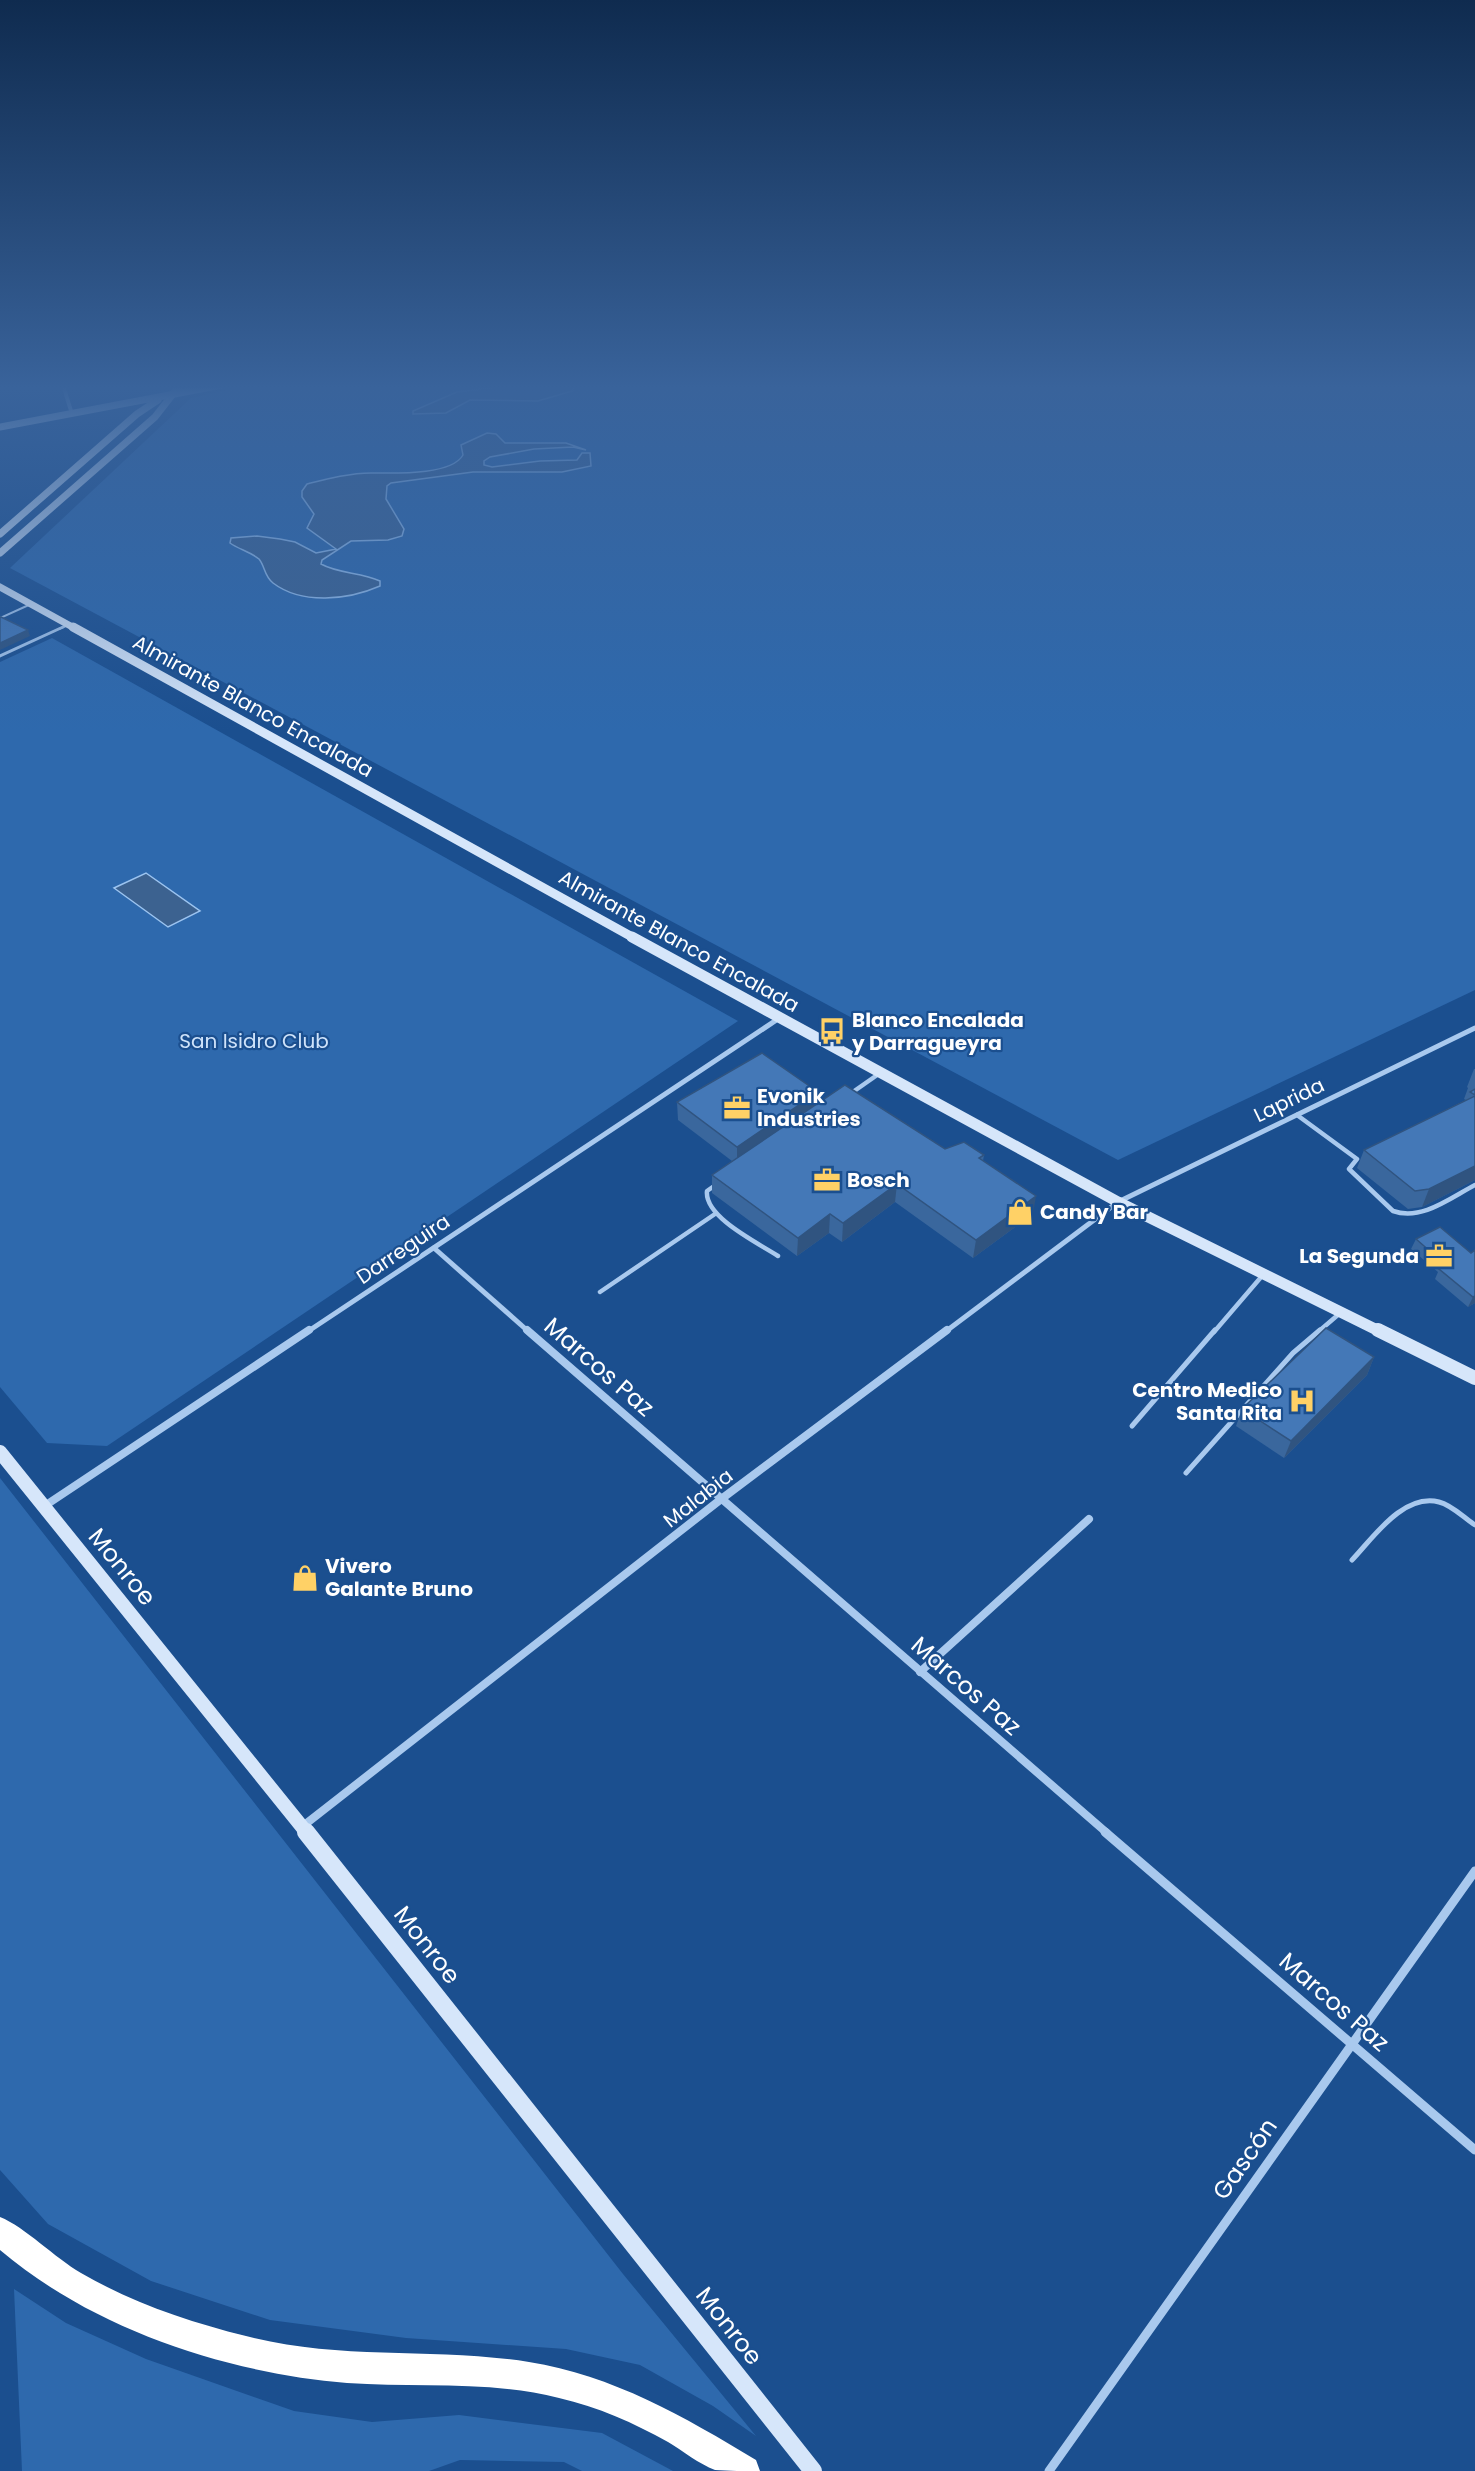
<svg xmlns="http://www.w3.org/2000/svg" width="1475" height="2471" viewBox="0 0 1475 2471" font-family="Poppins,sans-serif">
<rect width="100%" height="100%" fill="#1b4f8f"/>
<g fill="#2e69ad">
<polygon points="250,385 1475,385 1475,990 1118,1160 10,568 191,398"/>
<polygon points="52,638 738,1021 107,1446 47,1443 0,1387 0,662"/>
<polygon points="0,1478 623,2274 756,2436 713,2406 640,2365 566,2349 406,2338 270,2320 151,2281 48,2224 0,2170"/>
<polygon points="14,2289 66,2323 146,2359 294,2411 372,2422 459,2415 602,2433 673,2471 582,2471 564,2462 460,2460 429,2471 22,2471"/>
</g>
<g fill="#3c6290" stroke="#9cc4f0" stroke-width="1.5">
<polygon points="512,385 577,385 572,391 538,401 470,400 446,413 413,414 413,411 457,392"/>
<path d="M487 433 496 434 505 443H566L586 450 573 447 534 449 490 457 484 461V465L492 467 540 461 577 460 582 453H590L591 466 562 472H473L391 483 387 486 386 499 404 529 402 536 388 540 351 541 322 560 321 564C339 574 361 572 380 581V586C348 600 302 605 273 583 264 576 265 566 259 559 251 552 238 549 230 543L231 538 257 536 280 539 295 542 316 553 336 549 307 528 314 514 302 497V491L307 484C327 479 350 473 371 473 392 473 451 476 463 455L461 445Z"/>
<polygon points="146,873 200,911 168,927 114,888"/>
</g>
<g fill="none" stroke-linecap="round" stroke-linejoin="round">
<g stroke="#a9c9ee" stroke-width="2">
<polyline points="0,618 31,604"/>
<polyline points="59,629 68,625"/>
</g>
<polyline stroke="#a9c9ee" stroke-width="3" points="0,656 63,627"/>
<g stroke="#a9c9ee" stroke-width="4.5">
<polyline points="850,1094 880,1073"/>
<path d="M1297 1115 1357 1159 1349 1169 1393 1211C1422 1221 1450 1198 1475 1185"/>
<path d="M717 1184 707 1191C704 1217 758 1243 778 1256"/>
<polyline points="600,1292 715,1214"/>
<polyline points="1214,1332 1262,1276"/>
<polyline points="1318,1332 1339,1314"/>
</g>
<g stroke="#a9c9ee" stroke-width="5">
<polyline points="1132,1426 1215,1330"/>
<polyline points="1186,1473 1293,1353 1320,1330"/>
<path d="M1352 1560C1373 1538 1403 1493 1439 1502 1452 1505 1464 1518 1475 1525"/>
</g>
<polyline stroke="#a9c9ee" stroke-width="4" points="63,385 72,414"/>
<g stroke="#a9c9ee" stroke-width="5">
<polyline points="434,1248 529,1332"/>
<polyline points="307,1332 781,1017"/>
<polyline points="945,1332 1118,1202 1475,1028"/>
</g>
<g stroke="#a9c9ee" stroke-width="8">
<polyline points="527,1330 1107,1833"/>
<polyline points="43,1507 309,1330"/>
<polyline points="920,1672 1089,1519"/>
<polyline points="303,1826 720,1500 947,1330"/>
</g>
<g stroke="#a9c9ee" stroke-width="9">
<polyline points="1105,1832 1475,2150"/>
<polyline points="1049,2471 1475,1871"/>
</g>
<g stroke="#d6e6fa" stroke-width="7">
<polyline points="0,427 222,385"/>
<polyline points="0,534 137,414 158,400"/>
<polyline points="0,553 155,417 180,385"/>
<polyline points="0,587 76,629"/>
</g>
<polyline stroke="#d6e6fa" stroke-width="9" points="73,627 634,938"/>
<polyline stroke="#d6e6fa" stroke-width="11" points="632,937 1118,1202 1381,1332"/>
<g stroke="#d6e6fa" stroke-width="14">
<polyline points="1378,1330 1475,1378"/>
<polyline points="0,1452 307,1833"/>
</g>
<polyline stroke="#d6e6fa" stroke-width="18" points="306,1832 813,2471"/>
<path fill="#fff" fill-rule="evenodd" d="M0 2217C25 2227 55 2258 81 2273 133 2303 189 2322 246 2336 343 2361 434 2347 529 2362 612 2375 685 2417 756 2460L760 2471C747 2471 727 2471 715 2470 699 2464 683 2451 668 2442 634 2423 598 2407 559 2398 490 2380 417 2388 347 2383 226 2373 93 2329 0 2250Z"/>
</g>
<g fill="#3a679d">
<polygon points="1474,1069 1475,1069 1475,1180 1422,1207 1408,1209 1357,1168 1364,1150 1466,1100 1464,1099 1468,1088 1467,1087"/>
<polygon points="818,1092 818,1103 945,1149 984,1155 983,1161 1033,1214 973,1258 895,1202 842,1242 829,1233 797,1256 712,1193 712,1175 732,1161 678,1120 677,1102"/>
<polygon points="1416,1239 1471,1253 1475,1303 1468,1307 1435,1279 1438,1272 1411,1249"/>
<polygon points="1374,1357 1367,1375 1284,1458 1236,1426 1242,1409"/>
</g>
<g fill="#305480">
<polygon points="28,630 30,636 0,650 0,643"/>
<polygon points="818,1092 818,1110 737,1165 737,1147"/>
<polygon points="1475,1166 1475,1180 1422,1207 1429,1189"/>
<polygon points="897,1184 895,1202 842,1242 843,1223"/>
<polygon points="1036,1196 1033,1214 973,1258 976,1240"/>
<polygon points="830,1214 829,1233 797,1256 798,1238"/>
<polygon points="1475,1296 1475,1303 1468,1307 1473,1297"/>
<polygon points="1374,1357 1367,1375 1284,1458 1291,1441"/>
</g>
<g fill="#4478b7" stroke="#305480" stroke-width="1.5">
<polygon points="1,617 28,630 0,643 0,618"/>
<polygon points="762,1053 818,1092 737,1147 677,1102"/>
<polygon points="845,1085 945,1149 964,1142 984,1155 979,1158 1036,1196 976,1240 897,1184 843,1223 830,1214 798,1238 712,1175"/>
<polygon points="1475,1089 1475,1095 1470,1092"/>
<polygon points="1475,1096 1475,1166 1429,1189 1415,1191 1364,1150"/>
<polygon points="1440,1227 1471,1253 1475,1250 1475,1296 1473,1297 1439,1269 1446,1265 1416,1239"/>
<polygon points="1326,1328 1374,1357 1291,1441 1242,1409"/>
</g>
<linearGradient id="sky" x2="0" y2="1"><stop stop-color="#0f2b4f"/><stop offset="0.53" stop-color="#39639b"/><stop offset="1" stop-color="#39639b" stop-opacity="0"/></linearGradient>
<rect width="1475" height="731" fill="url(#sky)"/>
<defs>
<symbol id="bus-bare" viewBox="-9 -9 18 18"><path d="M-5-6H5V4H4V6H2V4H-2V6H-4V4H-5ZM-3.5-4V0h7V-4ZM-3.5 1.2v1.5H-2V1.2ZM2 1.2v1.5H3.5V1.2Z" fill="#ffd166" stroke="#1b4f8f" stroke-width="2.5" paint-order="stroke"/></symbol>
<symbol id="office-bare" viewBox="-9 -9 18 18"><path d="M-6-3h4V-5.5h4V-3h4V5H-6ZM-1-4.5V-3h2v-1.5ZM-6 0V1H6V0Z" fill="#ffd166" stroke="#1b4f8f" stroke-width="2.5" paint-order="stroke"/></symbol>
<symbol id="shop-bare" viewBox="-9 -9 18 18"><path d="M-5-2.5h2.3a2.7 3.5 0 0 1 5.4 0H5L5.5 6h-11ZM-1.5-2.5h3a1.5 2.3 0 0 0-3 0Z" fill="#ffd166" stroke="#1b4f8f" stroke-width="2.5" paint-order="stroke"/></symbol>
<symbol id="hospital-bare" viewBox="-9 -9 18 18"><path d="M-5-5h3v3.5h4V-5h3V5h-3V1.5h-4V5h-3Z" fill="#ffd166" stroke="#1b4f8f" stroke-width="2.5" paint-order="stroke"/></symbol>
</defs>
<g fill-rule="evenodd">
<use href="#bus-bare" x="813" y="1012" width="38" height="38"/>
<use href="#office-bare" x="718" y="1089" width="38" height="38"/>
<use href="#office-bare" x="808" y="1161" width="38" height="38"/>
<use href="#shop-bare" x="1001" y="1193" width="38" height="38"/>
<use href="#office-bare" x="1420" y="1237" width="38" height="38"/>
<use href="#hospital-bare" x="1283" y="1382" width="38" height="38"/>
<use href="#shop-bare" x="286" y="1559" width="38" height="38"/>
</g>
<g text-anchor="middle" stroke-width="4.5" stroke-linejoin="round" paint-order="stroke">
<g font-size="20" fill="#fff" stroke="#1b4f8f">
<text transform="translate(253 706) rotate(29)" y="7">Almirante Blanco Encalada</text>
<text transform="translate(679 941) rotate(29)" y="7">Almirante Blanco Encalada</text>
<text transform="translate(1289 1100) rotate(-26)" y="7">Laprida</text>
<text transform="translate(403 1249) rotate(-34)" y="7">Darreguira</text>
<text transform="translate(698 1498) rotate(-38)" y="7">Malabia</text>
</g>
<g font-size="20" font-weight="bold" fill="#fff" stroke="#1b4f8f" text-anchor="start">
<text x="852" y="1027">Blanco Encalada<tspan x="852" dy="23">y Darragueyra</tspan></text>
<text x="757" y="1103">Evonik<tspan x="757" dy="23">Industries</tspan></text>
<text x="847" y="1187">Bosch</text>
<text x="1040" y="1219">Candy Bar</text>
<text x="1419" y="1263" text-anchor="end">La Segunda</text>
<text x="1282" y="1397" text-anchor="end">Centro Medico<tspan x="1282" dy="23">Santa Rita</tspan></text>
<text x="325" y="1573">Vivero<tspan x="325" dy="23">Galante Bruno</tspan></text>
</g>
<g font-size="20" fill="#cfe3fa" stroke="#1b4f8f">
<text x="254" y="1048">San Isidro Club</text>
</g>
<g font-size="24" fill="#fff" stroke="#1b4f8f">
<text transform="translate(599 1367) rotate(41)" y="8">Marcos Paz</text>
<text transform="translate(122 1567) rotate(51)" y="8">Monroe</text>
<text transform="translate(966 1686) rotate(41)" y="8">Marcos Paz</text>
<text transform="translate(427 1945) rotate(52)" y="8">Monroe</text>
<text transform="translate(1334 2002) rotate(41)" y="8">Marcos Paz</text>
<text transform="translate(1245 2159) rotate(-55)" y="8">Gascón</text>
<text transform="translate(729 2326) rotate(52)" y="8">Monroe</text>
</g>
</g>
</svg>
